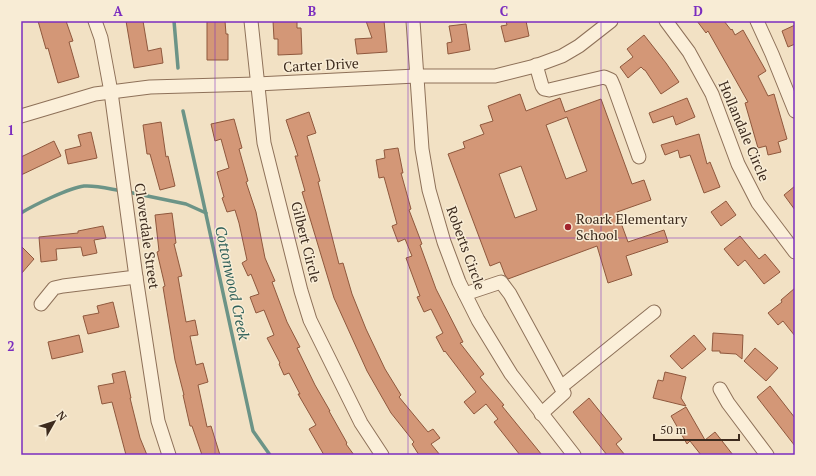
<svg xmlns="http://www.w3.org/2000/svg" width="816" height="476" viewBox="0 0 816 476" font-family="'PT Serif',serif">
<rect width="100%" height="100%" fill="#f2e1c4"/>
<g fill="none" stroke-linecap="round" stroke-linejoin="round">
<g stroke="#6c9487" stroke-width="3.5">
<polyline points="174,21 178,68"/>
<polyline points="183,111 202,196 253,431 270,455"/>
<polyline points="128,192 186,204 206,213"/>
<path d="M21 213C34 205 69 188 84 186 96 185 110 189 122 191"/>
</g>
</g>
<g fill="#d39777" stroke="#8f583d" fill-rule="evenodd">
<polygon points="38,21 66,21 73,41 69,42 79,77 58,83 48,48 46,49"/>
<polygon points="126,21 143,21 148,51 161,48 163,63 134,68"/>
<polygon points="207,21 225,21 226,34 228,34 228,60 207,60"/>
<polygon points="273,21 297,21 297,28 301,28 302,54 278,55 278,39 274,39"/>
<polygon points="366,21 384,21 387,52 357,54 355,39 372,38"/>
<polygon points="506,21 526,21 529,36 505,42 501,26 507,25"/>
<polygon points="697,21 724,21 731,30 732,29 735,35 743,30 766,71 758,76 768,96 774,94 787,139 778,142 781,152 768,155 766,146 758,148 745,103 748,102 708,31 706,33"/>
<polygon points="466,24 470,50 448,54 447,43 452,42 449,26"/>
<polygon points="795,25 795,44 788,47 782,31"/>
<polygon points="644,35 666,63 679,82 661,94 645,70 644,70 641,67 628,78 620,67 633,57 627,49"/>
<path d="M520 94 526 111 560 98 565 112 601 99 632 184 644 180 651 200 617 212 628 242 664 230 668 242 626 256 632 275 608 283 597 246 508 279 505 275 500 262 490 266 448 154 465 148 463 142 484 134 480 125 493 121 488 106ZM567 117 587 171 566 179 546 125ZM521 166 537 210 515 218 499 174Z"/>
<polygon points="687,98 695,117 676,125 673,116 653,123 649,113"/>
<polygon points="309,112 316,133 307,136 320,181 318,182 339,264 343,263 352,294 366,329 385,369 401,395 399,397 428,432 433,429 440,438 431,444 440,455 419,455 412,444 414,442 391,413 367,371 334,298 302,192 305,191 295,156 298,156 286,120"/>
<polygon points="234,119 242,148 239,149 248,181 246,182 256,212 265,258 275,281 272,282 287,322 300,347 297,348 315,385 330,411 329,411 347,443 346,444 354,455 324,455 309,429 316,425 298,394 300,394 289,373 284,375 279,364 280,363 267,338 274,335 264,310 256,313 250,297 259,294 251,274 248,276 242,263 247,260 239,223 235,210 227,212 222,198 224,197 217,172 229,168 221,139 215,141 211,124"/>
<polygon points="161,122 166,157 168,156 175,186 160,190 150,154 147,154 143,125"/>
<polygon points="91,132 97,158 68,164 65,150 81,146 78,135"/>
<polygon points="699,134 707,164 710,162 720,187 704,193 690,155 680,158 678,150 665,155 661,145"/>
<polygon points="54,141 61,156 21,175 21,157"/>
<polygon points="398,148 403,173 401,173 411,209 409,210 422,244 420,245 436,289 463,342 460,343 484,374 480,377 504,405 502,406 542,455 520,455 494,422 498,419 486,404 474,414 464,402 476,392 445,351 444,352 436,337 443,333 431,309 424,312 417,297 420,296 406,258 412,256 405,239 398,242 392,226 397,224 384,177 379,178 376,160 385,158 384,150"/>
<polygon points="795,186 795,210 784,195"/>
<polygon points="726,201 736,215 721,226 711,212"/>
<polygon points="172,213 176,243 174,244 182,276 178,277 186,322 195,320 198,335 190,336 196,365 203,363 208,382 198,385 207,427 211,426 220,455 202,455 192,426 190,426 183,395 184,395 175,360 163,287 165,286 157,252 159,251 155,215"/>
<polygon points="103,226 106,238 94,240 97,253 83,256 81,247 56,249 57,260 41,262 39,237 78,233 78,231"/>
<polygon points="740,236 759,259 765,254 780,272 764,284 745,260 738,266 724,249"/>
<polygon points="21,246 34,259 21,274"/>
<polygon points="795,288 795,336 783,321 778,325 768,313 782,302 781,300"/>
<polygon points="113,302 119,327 88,334 83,316 99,313 97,306"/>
<polygon points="713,333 743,335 742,359 736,354 720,353 720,351 712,351"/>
<polygon points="79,335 83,352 52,359 48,342"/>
<polygon points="694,335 706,349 682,369 670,356"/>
<polygon points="755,348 778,368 766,381 744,361"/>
<polygon points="125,371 131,398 130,398 140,438 147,455 126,455 112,402 102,404 98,386 114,383 112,374"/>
<polygon points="665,372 686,377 681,398 686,406 653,398 658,380 663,381"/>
<polygon points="770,386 795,418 795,446 757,397"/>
<polygon points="589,398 622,439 616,444 625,455 607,455 573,412"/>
<polygon points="686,407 705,440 715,432 733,455 701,455 690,441 687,444 671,416"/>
</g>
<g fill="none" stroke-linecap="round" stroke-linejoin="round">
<defs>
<g id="minor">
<polyline points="95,21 101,38 111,92 136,277 158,421 169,455"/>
<polyline points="251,21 264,143 301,291 310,320 361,423 382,455"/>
<polyline points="413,21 422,149 429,190 444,242 459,282 478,320 511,374 574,455"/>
<polyline points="666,21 689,52 712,94 738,164 758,203 795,252"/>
<polyline points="757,21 772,54 795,111"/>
<polyline points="536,65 542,86 544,89 549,90 604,77 611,80 614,87 639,157"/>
<polyline points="21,116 95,94 150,87 257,84 416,76 495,76 535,66 562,56 579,46 611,21"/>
<polyline points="465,294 501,282 510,294 564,393 541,414"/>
<polyline points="41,304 54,288 63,286 136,277"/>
<polyline points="561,387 654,312"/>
<polyline points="720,389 728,403 767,455"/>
</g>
</defs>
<use href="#minor" stroke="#8e7159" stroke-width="15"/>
<use href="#minor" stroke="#fbefd9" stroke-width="13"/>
</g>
<path fill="none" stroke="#7b2cbf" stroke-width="1" stroke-opacity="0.55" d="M215 21V455M408 21V455M601 21V455M21 238H795"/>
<circle fill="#a2242d" stroke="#f8ecd5" stroke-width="1.5" cx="568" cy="227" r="4"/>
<g text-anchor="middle" stroke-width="3" stroke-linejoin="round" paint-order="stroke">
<g font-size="14" fill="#3d2b1e" stroke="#f8ecd5">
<text transform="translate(321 65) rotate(-3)" y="5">Carter Drive</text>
<text transform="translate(744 131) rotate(67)" y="5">Hollandale Circle</text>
<text transform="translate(147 236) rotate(82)" y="5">Cloverdale Street</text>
<text transform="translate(306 242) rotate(76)" y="5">Gilbert Circle</text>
<text transform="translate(466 248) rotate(70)" y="5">Roberts Circle</text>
</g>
<g font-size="14" fill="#3d2b1e" stroke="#f8ecd5" text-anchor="start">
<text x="576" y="224">Roark Elementary<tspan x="576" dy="16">School</tspan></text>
</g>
<g font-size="15" font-style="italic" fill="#2c5e57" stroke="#f8ecd5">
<text transform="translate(232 283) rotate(78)" y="5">Cottonwood Creek</text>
</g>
</g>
<rect width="816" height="476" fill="none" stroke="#f8ecd5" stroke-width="44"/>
<g transform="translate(54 422) rotate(51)" stroke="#f8ecd5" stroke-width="3" paint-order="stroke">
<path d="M0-3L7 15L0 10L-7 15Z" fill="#3d2b1e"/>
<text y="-6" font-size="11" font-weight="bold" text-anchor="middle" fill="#3d2b1e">N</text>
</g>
<path d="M654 434v6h85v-6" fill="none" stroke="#3d2b1e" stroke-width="2"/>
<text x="660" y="434" font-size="12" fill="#3d2b1e" stroke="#f8ecd5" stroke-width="3" paint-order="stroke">50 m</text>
<rect x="22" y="22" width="772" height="432" fill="none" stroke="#7b2cbf" stroke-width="1.5"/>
<g font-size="13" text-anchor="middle" font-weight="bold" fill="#7b2cbf">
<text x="118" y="16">A</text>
<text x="312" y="16">B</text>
<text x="504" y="16">C</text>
<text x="698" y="16">D</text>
<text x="11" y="135">1</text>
<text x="11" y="351">2</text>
</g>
</svg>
